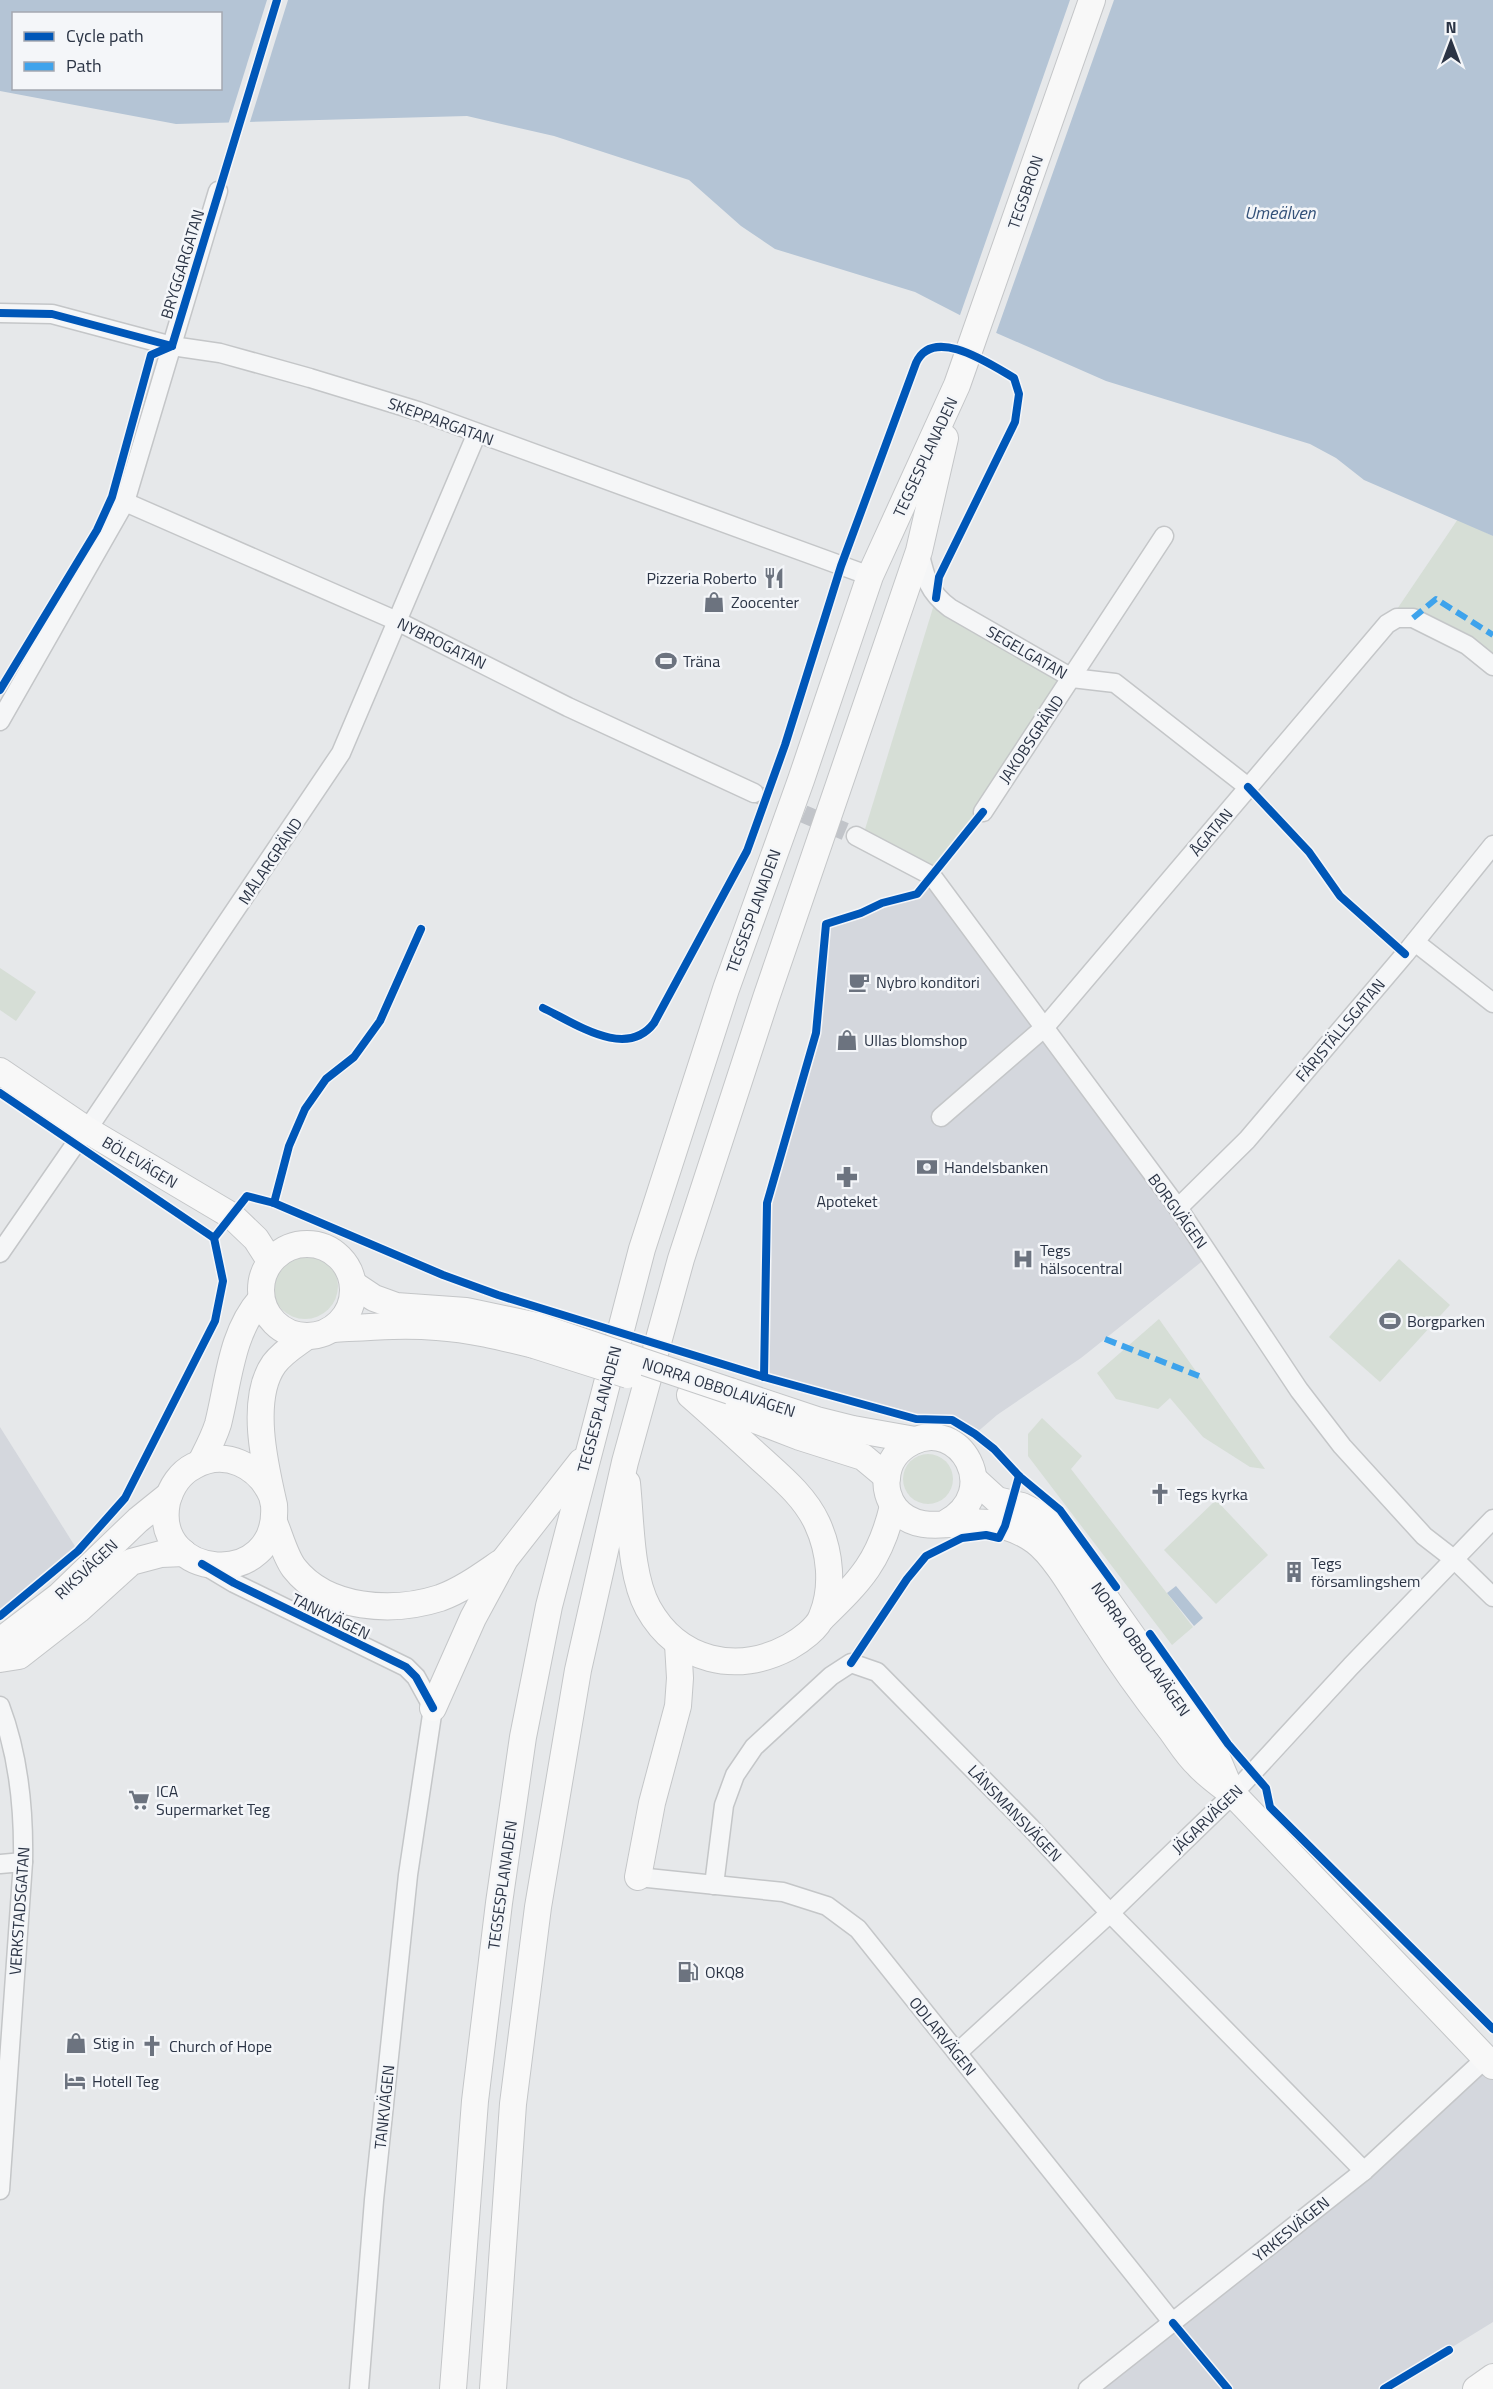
<svg xmlns="http://www.w3.org/2000/svg" width="1493" height="2389" viewBox="0 0 1493 2389" font-family="'Titillium Web',sans-serif">
<rect width="100%" height="100%" fill="#e6e8ea"/>
<g fill="#d4d7dd">
<polygon points="932,876 1210,1255 1081,1358 997,1415 975,1434 952,1420 916,1419 764,1377 767,1203 816,1033 826,924 861,913 882,903 917,894"/>
<polygon points="0,1427 78,1551 0,1616"/>
<polygon points="1485,2059 1493,2066 1493,2322 1384,2389 1088,2389"/>
</g>
<g fill="#d6ded6">
<polygon points="1458,519 1493,536 1493,666 1413,618 1387,624"/>
<polygon points="936,598 1072,678 983,812 932,876 862,839"/>
<polygon points="0,968 36,992 16,1021 0,1010"/>
<circle cx="305" cy="1286" r="33"/>
<polygon points="1399,1259 1450,1305 1380,1382 1329,1337"/>
<polygon points="1159,1319 1265,1469 1250,1467 1203,1437 1170,1398 1158,1409 1116,1399 1097,1373"/>
<polygon points="1042,1418 1082,1456 1071,1469 1193,1627 1172,1645 1028,1456 1028,1434"/>
<circle cx="928" cy="1479" r="25"/>
<polygon points="1216,1500 1268,1555 1216,1604 1164,1550"/>
</g>
<g fill="#b4c4d5" fill-rule="evenodd">
<path d="M0 0H1493V536L1364 480 1336 458 1310 444 1106 381 985 328 915 292 775 249 741 226 689 180 554 136 467 116 176 124 0 91ZM14 14H220V88H14Z"/>
<polygon points="1176,1586 1203,1618 1194,1626 1167,1593"/>
</g>
<g fill="#e6e8ea">
<polygon points="267,0 288,0 249,125 228,125"/>
<polygon points="1070,0 1114,0 995,336 959,318"/>
</g>
<g fill="none" stroke-linecap="round" stroke-linejoin="round">
<polyline stroke="#c1c4c9" stroke-width="18" stroke-dasharray="18 9" stroke-linecap="butt" points="754,793 856,836"/>
<defs>
<g id="street">
<polyline points="0,313 52,314 172,346 220,353 310,378 418,411 870,576"/>
<polyline points="125,502 397,621 568,707 754,793"/>
<path d="M919 551C925 577 928 592 950 608L1072 678 1115 683 1248 787"/>
<polyline points="0,721 125,502 218,191"/>
<polyline points="983,812 1164,536"/>
<polyline points="856,836 932,876 1178,1208 1299,1390 1342,1446 1424,1536 1455,1560 1493,1597"/>
<polyline points="1415,942 1493,1003"/>
<polyline points="941,1117 1045,1027 1387,624 1397,618 1413,618 1467,645 1493,666"/>
<polyline points="1178,1208 1247,1140 1405,954 1493,845"/>
<polyline points="0,1253 76,1143 87,1130 341,753 477,433"/>
<polyline points="204,1565 234,1583 406,1667 416,1677 433,1708 408,1875 374,2200 359,2389"/>
<path d="M0 1706C19 1756 24 1810 23 1862L0 2190"/>
<polyline points="0,1864 23,1862"/>
<polyline points="638,1877 783,1892 827,1906 858,1929 1173,2323"/>
<polyline points="714,1885 724,1805 735,1775 754,1747 831,1676 851,1663 877,1672 1030,1827 1110,1913 1364,2171"/>
<polyline points="957,2053 1110,1913 1233,1794 1351,1666 1493,1519"/>
<polyline points="1088,2389 1364,2171 1485,2059"/>
</g>
<g id="secondary">
<polyline points="0,1071 87,1130 232,1216 256,1239 270,1261"/>
<circle cx="307" cy="1290" r="46"/>
<polyline points="353,1284 374,1298 396,1306 466,1311 537,1326"/>
<path d="M334 1329C368 1327 403 1324 437 1327 470 1329 502 1337 534 1345"/>
<polyline points="730,1391 817,1420 853,1429 915,1440"/>
<polyline points="706,1401 800,1437 863,1457 887,1477"/>
<path d="M201 1462C207 1450 214 1437 218 1424 229 1380 231 1333 261 1299"/>
<polyline points="974,1479 997,1500 1022,1506 1038,1514 1052,1526 1085,1569 1215,1753 1230,1789"/>
<path d="M627 1483C631 1521 630 1575 648 1608 678 1662 737 1675 789 1647 800 1641 818 1628 822 1616 834 1587 830 1551 817 1523 805 1497 782 1478 761 1459 737 1437 714 1416 690 1395"/>
<path d="M272 1496C259 1466 225 1448 194 1466 180 1473 171 1487 167 1502 151 1580 280 1592 274 1505 265 1466 249 1399 274 1364 283 1352 295 1345 306 1337"/>
<path d="M274 1522C280 1536 285 1556 294 1568 327 1610 393 1613 440 1598 462 1590 481 1576 500 1563"/>
<path d="M946 1523C1004 1491 959 1417 912 1442 898 1449 888 1462 887 1478 885 1488 889 1500 895 1508 918 1537 957 1519 989 1523 1006 1525 1021 1531 1035 1541 1058 1558 1082 1605 1099 1629 1121 1664 1145 1697 1170 1729 1179 1741 1187 1755 1198 1765 1208 1776 1221 1785 1233 1794L1493 2066"/>
<path d="M822 1618C861 1580 880 1561 893 1506"/>
<polyline points="0,1641 59,1596 138,1520 169,1495"/>
<polyline points="0,1659 19,1656 78,1610 131,1562 161,1554 184,1553"/>
<polyline points="433,1708 473,1618 505,1559 581,1462"/>
<polyline points="638,1877 652,1803 678,1706 680,1678 678,1644"/>
<polyline points="453,2389 475,2101 499,1903 523,1737 549,1606 642,1249 726,989 801,780 870,576 957,385 1092,0"/>
<polyline points="493,2389 513,2104 538,1907 578,1670 625,1462 681,1259 766,998 919,551 945,438"/>
<polyline points="1476,2389 1493,2377"/>
</g>
</defs>
<use href="#street" stroke="#c4c6c8" stroke-width="21"/>
<use href="#secondary" stroke="#c4c6c8" stroke-width="28"/>
<use href="#street" stroke="#f5f6f7" stroke-width="18"/>
<use href="#secondary" stroke="#f8f8f8" stroke-width="26"/>
<defs>
<g id="secondary-bridge">
<polyline points="537,1326 730,1391"/>
<polyline points="534,1345 628,1375"/>
</g>
</defs>
<use href="#secondary-bridge" stroke="#c4c6c8" stroke-width="28" stroke-linecap="butt"/>
<use href="#secondary-bridge" stroke="#f8f8f8" stroke-width="26"/>
<g stroke="#3ea3ec" stroke-width="6" stroke-dasharray="12 6" stroke-linecap="butt">
<polyline points="1413,618 1436,599 1493,635"/>
<polyline points="1105,1339 1199,1376"/>
</g>
<defs>
<g id="cycleway">
<polyline points="0,313 52,314 172,346"/>
<polyline points="172,346 277,0"/>
<polyline points="0,690 97,530 112,497 151,355 172,346"/>
<polyline points="1248,787 1309,852 1340,896 1405,954"/>
<path d="M543 1008C575 1023 626 1060 654 1023L747 851 785 745 841 566 916 363C933 325 990 364 1014 378L1019 394 1015 422 939 577 936 598"/>
<polyline points="0,1093 214,1238 223,1281 215,1321 125,1498 78,1551 0,1616"/>
<polyline points="274,1203 289,1146 305,1109 326,1079 354,1057 380,1021 421,929"/>
<polyline points="214,1238 247,1196 274,1203 443,1275 498,1295 764,1377 916,1419 952,1420 975,1434 994,1449 1019,1476 1060,1510 1116,1587"/>
<polyline points="764,1377 767,1203 816,1033 826,924 861,913 882,903 917,894 983,812"/>
<polyline points="202,1564 234,1583 406,1667 416,1677 433,1708"/>
<polyline points="1150,1634 1228,1744 1266,1788 1270,1807 1493,2029"/>
<polyline points="851,1663 907,1579 926,1556 962,1538 986,1535 999,1538 1005,1526 1019,1476"/>
<polyline points="1173,2323 1228,2389"/>
<polyline points="1384,2389 1449,2350"/>
</g>
</defs>
<use href="#cycleway" stroke="#f4f6f9" stroke-width="11"/>
<use href="#cycleway" stroke="#0057b8" stroke-width="8"/>
</g>
<defs>
<symbol id="restaurant-bare" viewBox="-9 -9 18 18"><path d="M-5-6h1v4h1v-4h1v4h1v-4h1v5L-1.5 .5V6h-2V.5L-5-1ZM5-6V6H3V1.5H1.5Q1.5-4 5-6Z" fill="#6c737f" stroke="#f4f6f9" stroke-width="2.5" paint-order="stroke"/></symbol>
<symbol id="shop-bare" viewBox="-9 -9 18 18"><path d="M-5-2.5h2.3a2.7 3.5 0 0 1 5.4 0H5L5.5 6h-11ZM-1.5-2.5h3a1.5 2.3 0 0 0-3 0Z" fill="#6c737f" stroke="#f4f6f9" stroke-width="2.5" paint-order="stroke"/></symbol>
<symbol id="stadium-bare" viewBox="-9 -9 18 18"><path d="M0-5a6.5 5 0 1 0 0 10a6.5 5 0 1 0 0-10ZM-3.5-1.8h7v3.6h-7Z" fill="#6c737f" stroke="#f4f6f9" stroke-width="2.5" paint-order="stroke"/></symbol>
<symbol id="cafe-bare" viewBox="-9 -9 18 18"><path d="M-5.5-4.5H6V0H3Q3 3.5 0 3.5H-2.5Q-5.5 3.5-5.5 0ZM3-3.2v2h1.7v-2ZM-6 4.5H4V6H-6Z" fill="#6c737f" stroke="#f4f6f9" stroke-width="2.5" paint-order="stroke"/></symbol>
<symbol id="bank-bare" viewBox="-9 -9 18 18"><path d="M-6-4H6V4H-6ZM0-2.3a2.3 2.3 0 1 0 0 4.6a2.3 2.3 0 1 0 0-4.6Z" fill="#6c737f" stroke="#f4f6f9" stroke-width="2.5" paint-order="stroke"/></symbol>
<symbol id="pharmacy-bare" viewBox="-9 -9 18 18"><path d="M-2-6h4v4h4v4h-4v4h-4v-4h-4v-4h4Z" fill="#6c737f" stroke="#f4f6f9" stroke-width="2.5" paint-order="stroke"/></symbol>
<symbol id="hospital-bare" viewBox="-9 -9 18 18"><path d="M-5-5h3v3.5h4V-5h3V5h-3V1.5h-4V5h-3Z" fill="#6c737f" stroke="#f4f6f9" stroke-width="2.5" paint-order="stroke"/></symbol>
<symbol id="church-bare" viewBox="-9 -9 18 18"><path d="M-1.2-6h2.4v3.5h3.3v2.4h-3.3V6h-2.4V-.1h-3.3v-2.4h3.3Z" fill="#6c737f" stroke="#f4f6f9" stroke-width="2.5" paint-order="stroke"/></symbol>
<symbol id="building-bare" viewBox="-9 -9 18 18"><path d="M-4-6H4V6H1V3H-1V6H-4ZM-2.5-4.3h1.7v1.8h-1.7ZM.8-4.3h1.7v1.8H.8ZM-2.5-1h1.7V.8h-1.7ZM.8-1h1.7V.8H.8Z" fill="#6c737f" stroke="#f4f6f9" stroke-width="2.5" paint-order="stroke"/></symbol>
<symbol id="supermarket-bare" viewBox="-9 -9 18 18"><path d="M-6-5.5h2.5l.6 2H6L4.5 2H-2.5L-4.4-4H-6ZM-1.5 3.2a1.3 1.3 0 1 0 .1 0ZM3 3.2a1.3 1.3 0 1 0 .1 0Z" fill="#6c737f" stroke="#f4f6f9" stroke-width="2.5" paint-order="stroke"/></symbol>
<symbol id="fuel-bare" viewBox="-9 -9 18 18"><path d="M-5.5-6h7V0h2V4h1.3V-2.5L3-4.5l.8-.8L6-3V5H2.5V1h-1V6h-7ZM-4.2-4.7v3.2H.2V-4.7Z" fill="#6c737f" stroke="#f4f6f9" stroke-width="2.5" paint-order="stroke"/></symbol>
<symbol id="hotel-bare" viewBox="-9 -9 18 18"><path d="M-6-4.5h1.5V1H6V5H4.5V3h-9V5H-6ZM-4 0a1.8 1.8 0 1 1 3.6 0ZM.5 0V-2.5h3Q6-2.5 6 0Z" fill="#6c737f" stroke="#f4f6f9" stroke-width="2.5" paint-order="stroke"/></symbol>
</defs>
<g fill-rule="evenodd">
<use href="#restaurant-bare" x="759" y="563" width="30" height="30"/>
<use href="#shop-bare" x="699" y="587" width="30" height="30"/>
<use href="#stadium-bare" x="651" y="646" width="30" height="30"/>
<use href="#cafe-bare" x="844" y="967" width="30" height="30"/>
<use href="#shop-bare" x="832" y="1025" width="30" height="30"/>
<use href="#bank-bare" x="912" y="1152" width="30" height="30"/>
<use href="#pharmacy-bare" x="832" y="1162" width="30" height="30"/>
<use href="#hospital-bare" x="1008" y="1244" width="30" height="30"/>
<use href="#stadium-bare" x="1375" y="1306" width="30" height="30"/>
<use href="#church-bare" x="1145" y="1479" width="30" height="30"/>
<use href="#building-bare" x="1279" y="1557" width="30" height="30"/>
<use href="#supermarket-bare" x="124" y="1785" width="30" height="30"/>
<use href="#fuel-bare" x="673" y="1957" width="30" height="30"/>
<use href="#shop-bare" x="61" y="2028" width="30" height="30"/>
<use href="#church-bare" x="137" y="2031" width="30" height="30"/>
<use href="#hotel-bare" x="60" y="2066" width="30" height="30"/>
</g>
<g text-anchor="middle" stroke-width="5" stroke-linejoin="round" paint-order="stroke">
<g font-size="16" fill="#2b3445" stroke="#f4f6f9">
<text transform="translate(1025 192) rotate(-71)" y="6">TEGSBRON</text>
<text transform="translate(182 264) rotate(-73)" y="6">BRYGGARGATAN</text>
<text transform="translate(441 421) rotate(20)" y="6">SKEPPARGATAN</text>
<text transform="translate(925 457) rotate(-65)" y="6">TEGSESPLANADEN</text>
<text transform="translate(442 643) rotate(26)" y="6">NYBROGATAN</text>
<text transform="translate(1027 652) rotate(30)" y="6">SEGELGATAN</text>
<text transform="translate(1031 739) rotate(-56)" y="6">JAKOBSGRÄND</text>
<text transform="translate(1211 832) rotate(-50)" y="6">ÅGATAN</text>
<text transform="translate(270 861) rotate(-56)" y="6">MÅLARGRÄND</text>
<text transform="translate(753 911) rotate(-70)" y="6">TEGSESPLANADEN</text>
<text transform="translate(1340 1030) rotate(-50)" y="6">FÄRJSTÄLLSGATAN</text>
<text transform="translate(140 1162) rotate(31)" y="6">BÖLEVÄGEN</text>
<text transform="translate(1178 1211) rotate(54)" y="6">BORGVÄGEN</text>
<text transform="translate(719 1387) rotate(18)" y="6">NORRA OBBOLAVÄGEN</text>
<text transform="translate(599 1409) rotate(-75)" y="6">TEGSESPLANADEN</text>
<text transform="translate(86 1569) rotate(-43)" y="6">RIKSVÄGEN</text>
<text transform="translate(331 1616) rotate(26)" y="6">TANKVÄGEN</text>
<text transform="translate(1141 1649) rotate(55)" y="6">NORRA OBBOLAVÄGEN</text>
<text transform="translate(1015 1813) rotate(46)" y="6">LÄNSMANSVÄGEN</text>
<text transform="translate(1207 1819) rotate(-44)" y="6">JÄGARVÄGEN</text>
<text transform="translate(502 1885) rotate(-82)" y="6">TEGSESPLANADEN</text>
<text transform="translate(19 1911) rotate(-86)" y="6">VERKSTADSGATAN</text>
<text transform="translate(943 2036) rotate(51)" y="6">ODLARVÄGEN</text>
<text transform="translate(384 2107) rotate(-84)" y="6">TANKVÄGEN</text>
<text transform="translate(1291 2229) rotate(-39)" y="6">YRKESVÄGEN</text>
</g>
<g font-size="16" fill="#2b3445" stroke="#f4f6f9" text-anchor="start">
<text x="757" y="584" text-anchor="end">Pizzeria Roberto</text>
<text x="731" y="608">Zoocenter</text>
<text x="683" y="667">Träna</text>
<text x="876" y="988">Nybro konditori</text>
<text x="864" y="1046">Ullas blomshop</text>
<text x="944" y="1173">Handelsbanken</text>
<text x="847" y="1207" text-anchor="middle">Apoteket</text>
<text x="1040" y="1256">Tegs<tspan x="1040" dy="18">hälsocentral</tspan></text>
<text x="1407" y="1327">Borgparken</text>
<text x="1177" y="1500">Tegs kyrka</text>
<text x="1311" y="1569">Tegs<tspan x="1311" dy="18">församlingshem</tspan></text>
<text x="156" y="1797">ICA<tspan x="156" dy="18">Supermarket Teg</tspan></text>
<text x="705" y="1978">OKQ8</text>
<text x="93" y="2049">Stig in</text>
<text x="169" y="2052">Church of Hope</text>
<text x="92" y="2087">Hotell Teg</text>
</g>
<g font-size="18" font-style="italic" fill="#34527a" stroke="#f4f6f9">
<text x="1280" y="219">Umeälven</text>
</g>
</g>
<rect x="12" y="12" width="210" height="78" fill="#f4f6f9" stroke="#a4a8b1" stroke-width="1.5"/>
<rect x="24" y="32" width="30" height="9" fill="#0057b8" stroke="#a4a8b1" stroke-width="1.5"/>
<text x="66" y="42" font-size="18" fill="#2b3445">Cycle path</text>
<rect x="24" y="62" width="30" height="9" fill="#3ea3ec" stroke="#a4a8b1" stroke-width="1.5"/>
<text x="66" y="72" font-size="18" fill="#2b3445">Path</text>
<g transform="translate(1451 42)" stroke="#f4f6f9" stroke-width="4.5" paint-order="stroke">
<path d="M0-4.5L10 22L0 15L-10 22Z" fill="#2b3445"/>
<text y="-9" font-size="16" font-weight="bold" text-anchor="middle" fill="#2b3445">N</text>
</g>
</svg>
